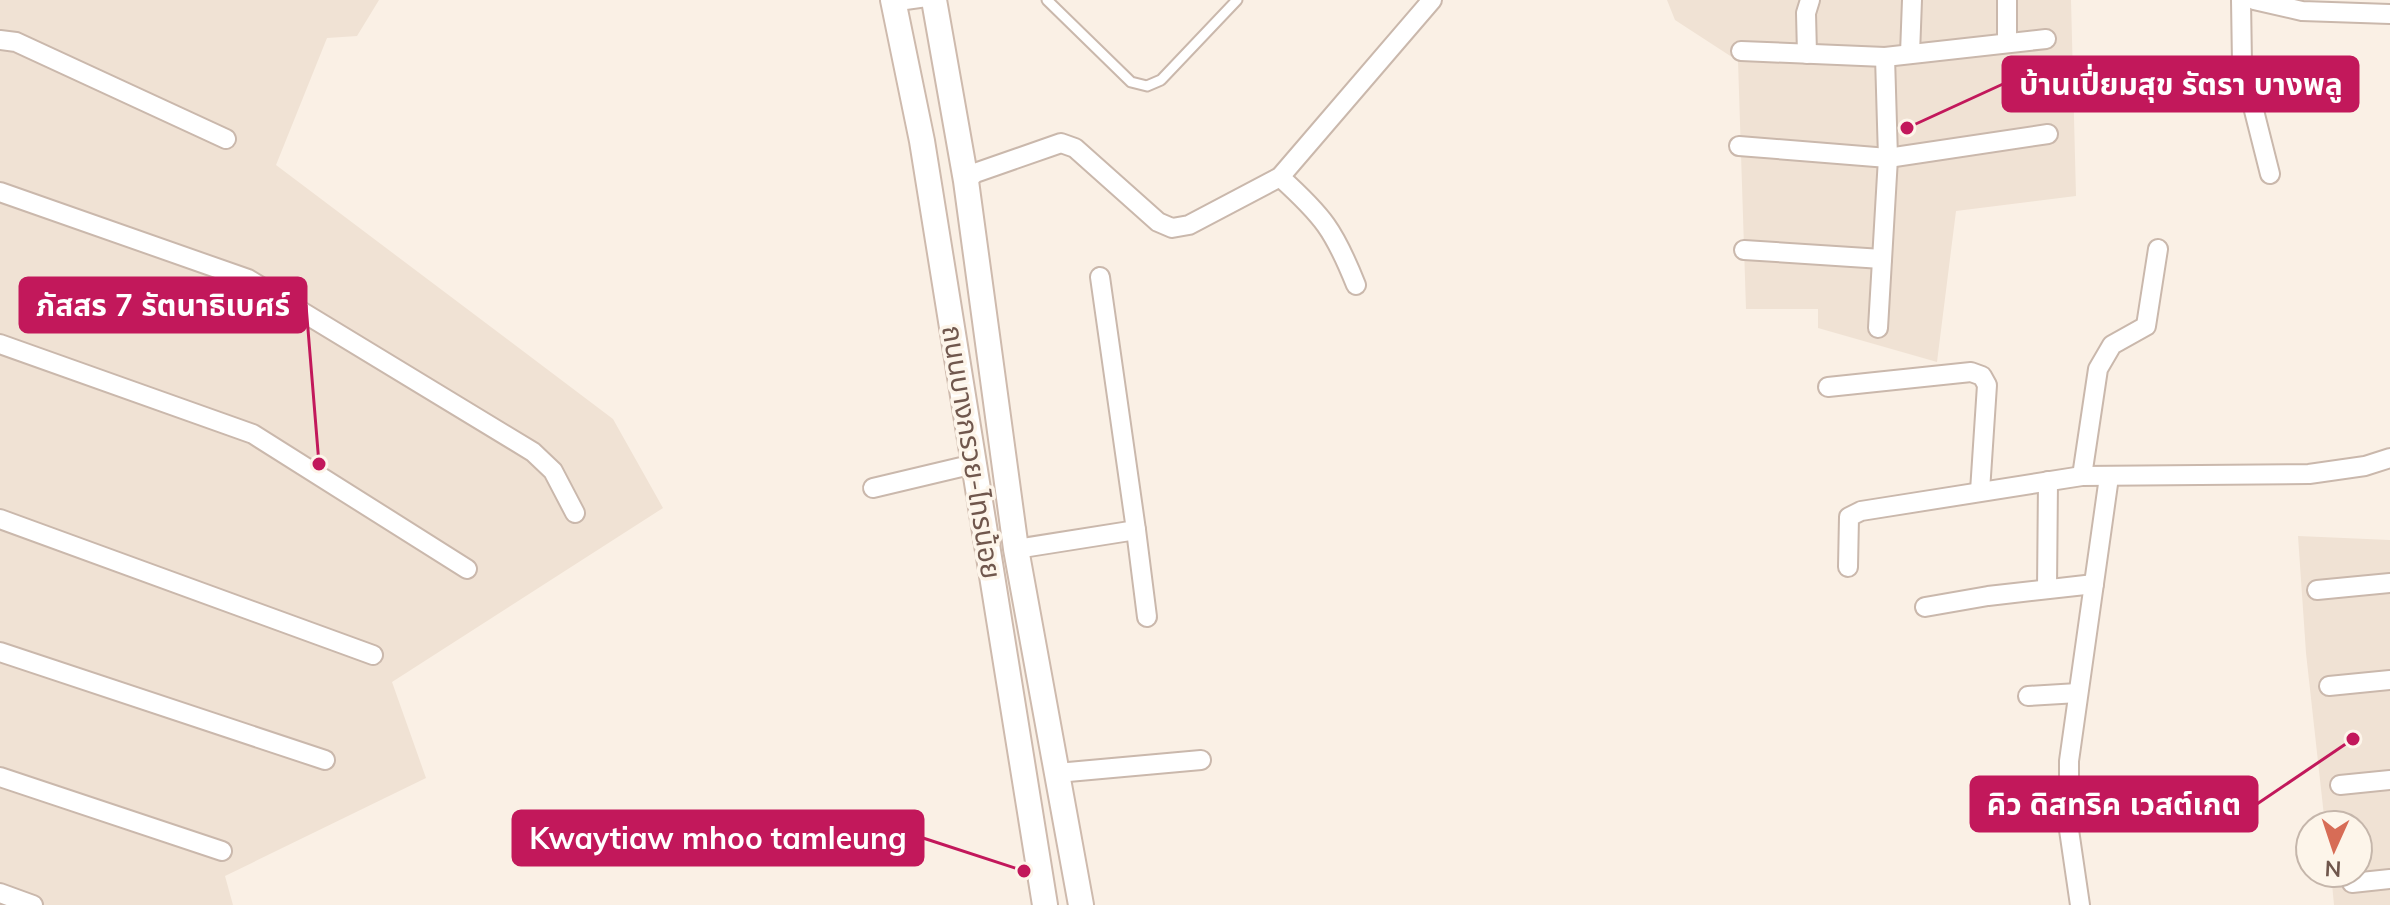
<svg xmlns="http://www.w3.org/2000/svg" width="2390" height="905" viewBox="0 0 2390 905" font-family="Mulish,'Noto Sans Thai',sans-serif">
<rect width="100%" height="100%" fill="#faf0e5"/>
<g fill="#f0e2d4">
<polygon points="0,0 379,0 357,36 327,38 276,165 613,419 663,508 392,682 426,778 225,876 233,905 0,905"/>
<polygon points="1667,0 2071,0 2076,196 1956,211 1937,362 1818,328 1818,309 1746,309 1738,61 1675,20"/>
<polygon points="2298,536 2390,540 2390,905 2334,905 2331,873 2358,873 2358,825 2325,825 2306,653"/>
</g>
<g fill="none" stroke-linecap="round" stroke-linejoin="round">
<defs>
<g id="lane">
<polyline points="1047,0 1131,82 1147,86 1161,80 1237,0"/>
<polyline points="895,6 931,1"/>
</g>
<g id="street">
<polyline points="2241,0 2242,63 2270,174"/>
<polyline points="2254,0 2302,11 2390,14"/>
<polyline points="0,40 16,42 226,139"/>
<polyline points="2007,43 2007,0"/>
<polyline points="1741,51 1885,57 2046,39"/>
<polyline points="1807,54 1806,13 1810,0"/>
<polyline points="1910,54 1912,0"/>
<polyline points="1739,146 1888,158 2048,134"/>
<path d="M1280 177C1323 216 1334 230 1356 285"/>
<polyline points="966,181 975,173 1061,143 1075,148 1158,222 1172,228 1189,225 1280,177 1432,0"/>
<polyline points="0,192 248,279 533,452 553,471 575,513"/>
<polyline points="1744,250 1882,259"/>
<polyline points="1878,328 1888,158 1885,57"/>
<polyline points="0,344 253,434 467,569"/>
<polyline points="1828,387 1971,372 1982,376 1987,385 1980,491"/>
<polyline points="2082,476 2098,369 2112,345 2146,326 2158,249"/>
<polyline points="873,488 974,464"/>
<polyline points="0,519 373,655"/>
<polyline points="1136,530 1147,617"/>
<polyline points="1016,549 1136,530 1100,277"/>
<polyline points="1848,567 1849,517 1861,511 2082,476 2309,474 2365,466 2390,458"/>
<polyline points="2047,589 2048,481"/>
<polyline points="2317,590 2390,583"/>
<polyline points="1925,607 1988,596 2094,584"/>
<polyline points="0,652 325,760"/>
<polyline points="2329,686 2390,680"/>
<polyline points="2028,696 2078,693"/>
<polyline points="1057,773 1201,760"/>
<polyline points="0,777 222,851"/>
<polyline points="2340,785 2390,780"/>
<polyline points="2352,883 2390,879"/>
<polyline points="0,893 33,905"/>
<polyline points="2080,905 2069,830 2069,761 2109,477"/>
</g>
<g id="secondary">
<polyline points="893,0 922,141 1045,905"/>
<polyline points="934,0 966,181 1016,549 1081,905"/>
</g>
</defs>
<use href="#lane" stroke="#cab8ac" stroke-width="13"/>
<use href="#street" stroke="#cab8ac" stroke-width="22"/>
<use href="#secondary" stroke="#cebaad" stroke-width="28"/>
<use href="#lane" stroke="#fff" stroke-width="9"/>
<use href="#street" stroke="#fff" stroke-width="18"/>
<use href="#secondary" stroke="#fff" stroke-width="24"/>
</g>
<g text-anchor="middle" stroke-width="7" stroke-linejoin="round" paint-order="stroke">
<g font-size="28" fill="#70574d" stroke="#fdf5ea">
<text transform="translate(972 452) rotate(81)" y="10">ถนนบางกรวย-ไทรน้อย</text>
</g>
</g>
<path fill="none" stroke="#c2185b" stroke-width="3" d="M1907 128L2003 84M319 464L306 305M2353 739L2257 804M1024 871L923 838"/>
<g fill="#c2185b" stroke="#fdf5ea" stroke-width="3">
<circle cx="1907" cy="128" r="8"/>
<circle cx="319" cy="464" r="8"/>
<circle cx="2353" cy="739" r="8"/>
<circle cx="1024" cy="871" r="8"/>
</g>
<g fill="#c2185b" stroke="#c2185b" stroke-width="3">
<rect x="2003" y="57" width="355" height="54" rx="8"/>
<rect x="20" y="278" width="286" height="54" rx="8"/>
<rect x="1971" y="777" width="286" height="54" rx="8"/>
<rect x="513" y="811" width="410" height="54" rx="8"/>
</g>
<g font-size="30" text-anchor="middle" font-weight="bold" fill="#fff">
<text x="2181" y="95">บ้านเปี่ยมสุข รัตรา บางพลู</text>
<text x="163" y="316">ภัสสร 7 รัตนาธิเบศร์</text>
<text x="2114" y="815">คิว ดิสทริค เวสต์เกต</text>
<text x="718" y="849">Kwaytiaw mhoo tamleung</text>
</g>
<g transform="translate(2334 849) rotate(183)"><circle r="38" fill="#fdf5ea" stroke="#c5b6ab" stroke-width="2"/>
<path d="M0-6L14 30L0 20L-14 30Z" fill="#d76c56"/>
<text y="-12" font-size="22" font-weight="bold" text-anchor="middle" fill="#70574d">N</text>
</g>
</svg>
